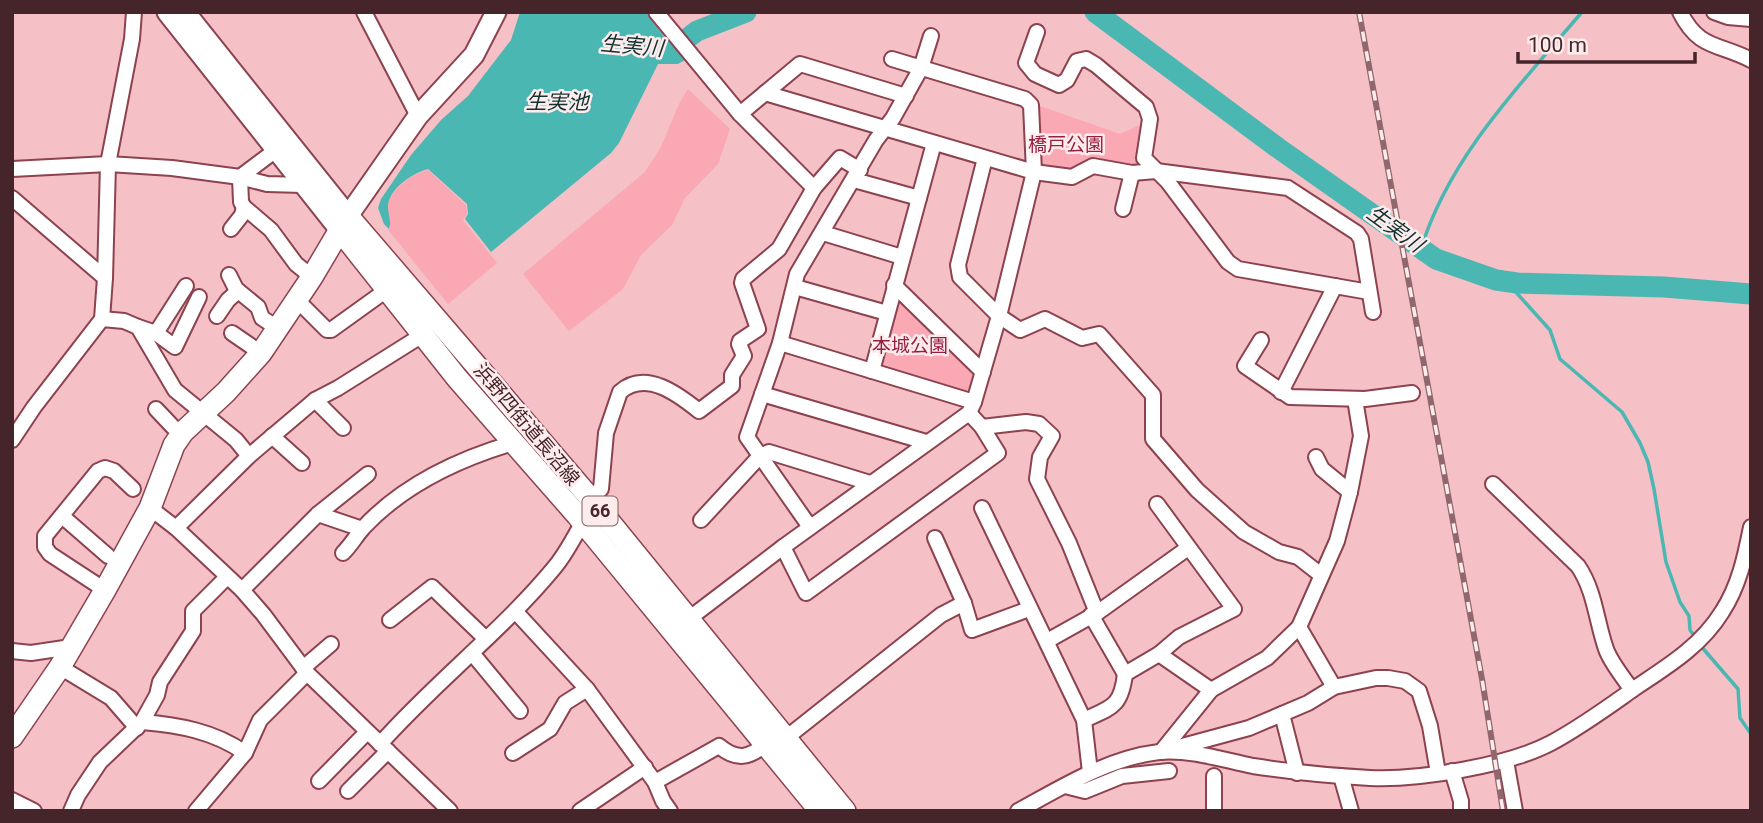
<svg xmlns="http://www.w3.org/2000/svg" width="1763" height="823" viewBox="0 0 1763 823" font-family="Roboto,'Noto Sans JP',sans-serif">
<rect width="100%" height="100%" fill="#f5c0c6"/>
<g fill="#faa8b3">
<polygon points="688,89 730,129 718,164 685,198 672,225 641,255 623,289 569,331 523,274 645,172 661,147 679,104"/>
<polygon points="1037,105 1120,134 1142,124 1136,167 1073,172 1041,167"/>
<path d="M428 170 466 205 467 214 463 220 497 263 448 304 389 231C393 221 385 214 388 203 392 188 414 173 428 170Z"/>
<polygon points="904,301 971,368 974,375 969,389 965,392 885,367 879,358 893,307"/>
</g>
<path fill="#4bb7b2" d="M520 12H645L666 39 674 37 690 57 678 64H658L619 143 611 153 491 252 465 219 468 214 467 204 428 169C413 173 388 189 388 207 388 215 392 221 389 229L384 224 378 208 381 199 411 155 441 120 468 96 511 40Z"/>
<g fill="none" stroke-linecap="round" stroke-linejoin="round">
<g stroke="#4bb7b2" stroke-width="3.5">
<path d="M1421 249C1449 157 1521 84 1582 12"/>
<polyline points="1506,281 1550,330 1560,359 1622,412 1640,443 1648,462 1654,489 1666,562 1680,602 1689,616 1690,630 1696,638"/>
<polyline points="1700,645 1738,689 1740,718 1751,734"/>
</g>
<g stroke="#4bb7b2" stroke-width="21">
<polyline points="1095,12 1278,148 1436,259 1496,280 1517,283 1664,287 1751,294"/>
<polyline points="663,49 672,50 697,31 746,12"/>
</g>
<defs>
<g id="street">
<polyline points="364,12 418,116"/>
<polyline points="656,12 740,114 814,188"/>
<path d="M1680 12C1699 50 1719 43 1751 60"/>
<polyline points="1714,12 1728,17 1751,19"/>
<polyline points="1037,32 1026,63 1035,74 1059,85 1067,80 1077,61 1086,59 1096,65 1146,107 1150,119 1144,158 1168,182 1228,262 1238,269 1369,292"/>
<polyline points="765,93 1034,172 1072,177 1093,166 1132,173 1156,171 1288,188 1357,233 1361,239 1373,312"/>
<polyline points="740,114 800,64 906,96"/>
<polyline points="985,158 958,265 960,277 999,316 1020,330 1045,319 1082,338 1099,334 1153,395 1153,439 1197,490 1244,532 1279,552 1298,557 1321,575"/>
<polyline points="12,169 108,164 172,168 240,177 276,150"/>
<polyline points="854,180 919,198"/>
<polyline points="303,185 267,184 240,177 241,202 244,207 271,230 296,264 312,277"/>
<polyline points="12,198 105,278"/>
<polyline points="1123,209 1132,173"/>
<polyline points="231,229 242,215 244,207"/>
<polyline points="823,233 902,257"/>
<polyline points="229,275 236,289 258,307 262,318 279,329"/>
<polyline points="894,285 983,372"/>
<polyline points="795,287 887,313"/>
<polyline points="297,300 327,330 331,330 388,289"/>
<polyline points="217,316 228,300 238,291"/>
<polyline points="102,319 124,321 138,327 175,390 236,440 249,456"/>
<polyline points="138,327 156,333 175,347 199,297"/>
<polyline points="156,333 186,286"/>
<polyline points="232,333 261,353"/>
<polyline points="1261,340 1245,366 1290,397 1365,399 1412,393"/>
<polyline points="780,343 974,402"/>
<polyline points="872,371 934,143"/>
<polyline points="1281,392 1335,286"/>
<polyline points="762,394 926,442"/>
<polyline points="315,400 343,428"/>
<polyline points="156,409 173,427 183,432"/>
<polyline points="982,427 1026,422 1039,424 1052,436 1040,457 1037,479 1069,543 1097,613"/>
<polyline points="272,436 302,463"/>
<polyline points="12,440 34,407 102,319 105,278 108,164 132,39 134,12"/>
<polyline points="1316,457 1322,469 1350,492"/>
<path d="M1493 484 1578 566C1595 591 1596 620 1606 649 1611 663 1623 677 1632 690"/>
<path d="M590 498 601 489 606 433 620 392C646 369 679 395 699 411L732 386V375L744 356 739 344 740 341 758 329 742 283 743 279 779 249 814 188 840 158 860 170"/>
<polyline points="150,508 176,528 242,590 263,614 307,673 450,811"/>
<polyline points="982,508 1084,720 1090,772"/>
<polyline points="318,514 362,529"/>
<polyline points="62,516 108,556"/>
<polyline points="701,520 760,456 769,452 870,483"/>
<polyline points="810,527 747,437 780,343 797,274 876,140 893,118 921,68 931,36"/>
<polyline points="176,528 249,456 315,400 338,388 424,334"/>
<polyline points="935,538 964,603"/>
<polyline points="783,547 806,593 998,453 982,427 969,413"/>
<path d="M343 553C351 545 356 536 363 528 402 486 459 459 513 443"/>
<polyline points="105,590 50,554 45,547 45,536 98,471 105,468 114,471 133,489"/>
<polyline points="242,590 318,514 368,474"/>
<polyline points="515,611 587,689 655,782 663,801 670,811"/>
<polyline points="1091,615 1125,674 1159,654 1179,637 1234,609 1157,504"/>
<polyline points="390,620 432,587 486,639"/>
<polyline points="682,624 783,547 969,413 974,402 999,316 1034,172 1031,105 1025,99 892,59"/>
<polyline points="1299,627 1334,687"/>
<polyline points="1047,641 1097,613 1188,548"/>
<polyline points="12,651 31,653 71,647"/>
<polyline points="472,653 520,711"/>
<polyline points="1159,654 1211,690"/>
<polyline points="60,667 111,698 137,728"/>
<polyline points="303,668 331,644"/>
<polyline points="1282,714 1297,773"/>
<path d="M1084 720C1112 707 1121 707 1125 674"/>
<path d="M142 722C178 725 214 731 245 753"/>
<polyline points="786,738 941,615 964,603 972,630 1029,609"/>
<path d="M380 744C435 682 502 631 554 568 566 554 574 537 583 522"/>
<polyline points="1175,748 1249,728 1308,703 1334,687 1376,678 1388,678 1405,681 1419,691 1430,726 1438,773"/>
<polyline points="1161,752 1211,690 1267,658 1299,627 1337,541 1350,492 1361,436 1355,399"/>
<polyline points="513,753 550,729 565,703 587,689"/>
<polyline points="1506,761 1515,811"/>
<polyline points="1452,771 1461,801 1461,811"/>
<polyline points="1214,776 1214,811"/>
<polyline points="1341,776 1351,811"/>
<polyline points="319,781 367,732"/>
<path d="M655 782 719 746C737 761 749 758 766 744"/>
<polyline points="1065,786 1085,791 1122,776 1169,771"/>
<polyline points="348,791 388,751"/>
<polyline points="12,800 34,811"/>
<polyline points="71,811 78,795 100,762 142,722 157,695 160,682 193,631 193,611 227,577"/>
<polyline points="196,811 245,753 260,720 307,673"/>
<polyline points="580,811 645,767"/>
<path d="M1018 811C1062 787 1108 758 1159 752 1190 749 1223 760 1253 766 1292 772 1330 776 1370 778 1419 780 1507 766 1551 743 1581 727 1608 707 1635 688 1668 666 1701 646 1722 612 1739 586 1745 557 1751 527"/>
</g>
<g id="secondary">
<polyline points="167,12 339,229"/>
<polyline points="185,12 348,216 418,116 474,55 496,12"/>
</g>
<g id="primary">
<polyline points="339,229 457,378 577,515 820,811"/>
<polyline points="12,737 60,667 105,590 150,508 174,445 183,432 226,392 261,353 312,277 348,216 590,498 845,811"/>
</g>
</defs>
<use href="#street" stroke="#8c424f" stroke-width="18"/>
<use href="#secondary" stroke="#8c424f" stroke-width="23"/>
<use href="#primary" stroke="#8c424f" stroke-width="24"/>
<use href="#street" stroke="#fff" stroke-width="14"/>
<use href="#secondary" stroke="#fff" stroke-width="19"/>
<use href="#primary" stroke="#fff" stroke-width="21"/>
<defs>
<polyline id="rail" points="1359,12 1482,679 1503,811"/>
</defs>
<use href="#rail" stroke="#90676c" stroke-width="6"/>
<use href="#rail" stroke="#feeced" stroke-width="3.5" stroke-dasharray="10" stroke-linecap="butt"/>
</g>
<g text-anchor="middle" stroke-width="5" stroke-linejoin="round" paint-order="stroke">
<rect fill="#feeced" stroke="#7d6164" stroke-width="2" x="582.5" y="496.5" width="35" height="29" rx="5"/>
<g font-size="18" font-weight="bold" fill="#46252a">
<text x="600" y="517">66</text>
</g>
<g font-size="19" fill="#971f40" stroke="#feeced">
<text x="1066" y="151">橋戸公園</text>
<text x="910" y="352">本城公園</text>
</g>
<g font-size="19" fill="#46252a" stroke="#feeced">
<text transform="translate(527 424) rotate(50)" y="7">浜野四街道長沼線</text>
</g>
<g font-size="21" font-style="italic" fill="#0f312f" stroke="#feeced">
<text transform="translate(632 46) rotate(5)" y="7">生実川</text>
<text x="557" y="109">生実池</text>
<text transform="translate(1395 229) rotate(36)" y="7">生実川</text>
</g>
</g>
<rect width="1763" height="823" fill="none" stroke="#46252a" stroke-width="28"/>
<path d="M1518 52v10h177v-10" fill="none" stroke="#46252a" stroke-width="3.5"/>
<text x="1528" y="52" font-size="21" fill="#46252a" stroke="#feeced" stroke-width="5" paint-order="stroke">100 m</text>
</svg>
